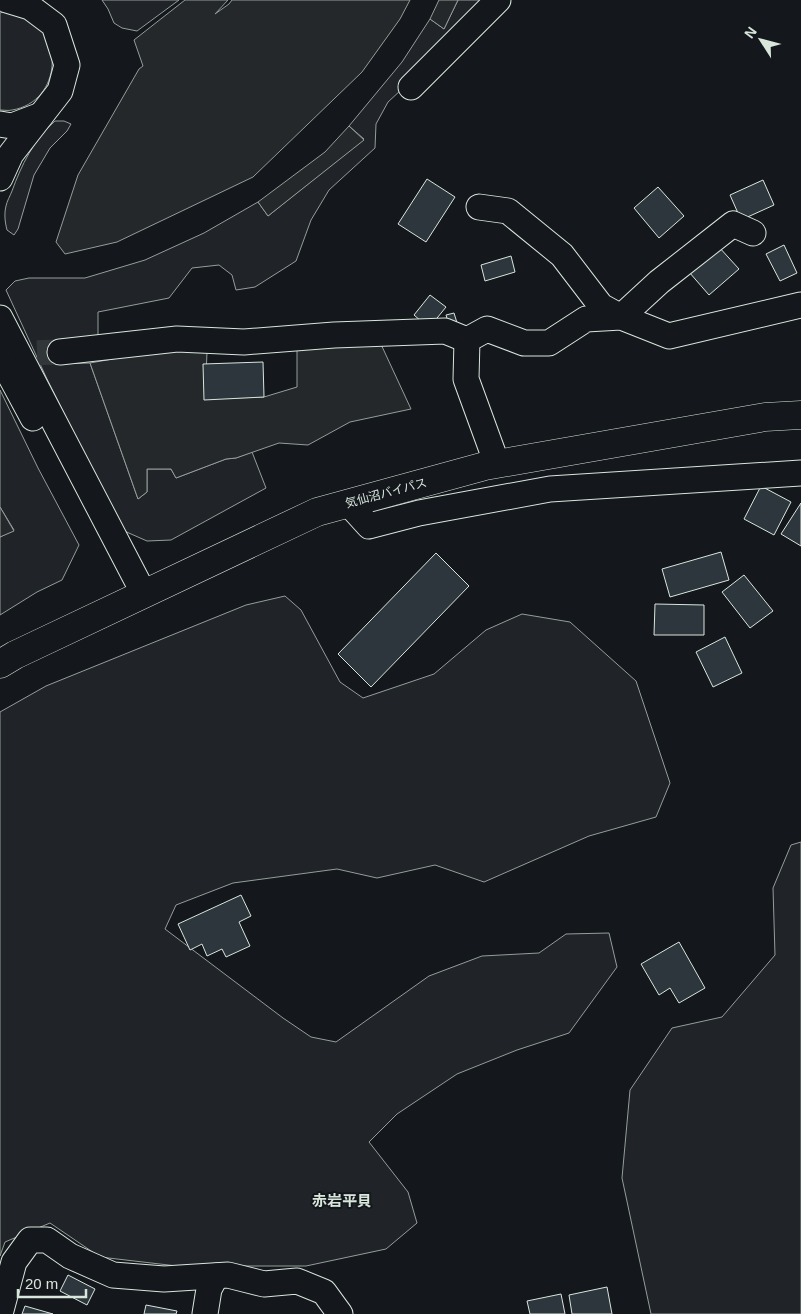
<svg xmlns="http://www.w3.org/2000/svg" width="801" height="1314" viewBox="0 0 801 1314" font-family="Arial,'Noto Sans JP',sans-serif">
<rect width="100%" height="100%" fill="#14181c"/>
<g fill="#202428" stroke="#939e99">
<polygon points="102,0 179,0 137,31 122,28 114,23 108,9"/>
<polygon points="458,0 490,0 414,78 388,102 376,124 375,148 329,190 311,220 296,261 255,287 236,290 232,275 219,265 192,268 169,298 98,312 98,337 54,341 55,364 90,363 138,499 147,492 147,469 171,469 176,478 226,459 236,458 252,452 266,488 171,540 147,541 122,530 47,379 6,290 15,281 29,278 85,278 145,260 204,233 258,202 268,216 364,139 349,126 402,62 430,19 444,29"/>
<path d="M3 12C8 13 14 13 18 14 67 30 62 102 12 110 8 111 4 110 0 110V13Z"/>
<path d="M55 121H64L71 124 67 131 50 148 34 175 18 229 14 235 7 230C5 222 4 214 6 206 7 201 10 196 12 191 21 166 34 139 55 121Z"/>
<polygon points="0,390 38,468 79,545 62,580 37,592 0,615 0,537 14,530 0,507"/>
<polygon points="285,596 301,610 340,682 363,698 434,674 486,630 522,614 570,622 636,681 670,783 656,817 589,836 484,882 435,865 377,878 337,869 233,883 176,905 165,929 283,1018 311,1037 336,1042 429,976 482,956 539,953 566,934 609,933 617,967 569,1033 517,1050 457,1074 397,1114 369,1142 408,1192 417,1223 386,1249 306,1266 177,1266 100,1257 50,1223 5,1242 0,1256 0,712 46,686 246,605"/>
<polygon points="801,842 801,1314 651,1314 622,1178 630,1090 672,1028 722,1017 775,955 773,888 791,845"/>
</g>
<g fill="#24282b" stroke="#939e99">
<polygon points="185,0 228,0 215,14 229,4 232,0 410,0 400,19 362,72 253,177 117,242 65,254 56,242 78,175 139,69 143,66 134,40"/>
<polygon points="439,0 458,0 444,29 430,19"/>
<polygon points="349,126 364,140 268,216 258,202 325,152"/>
<polygon points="379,340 411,409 350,422 308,445 279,443 236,458 226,459 176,478 171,469 147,469 147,492 138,499 90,363 146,353 200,348 207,352 205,399 264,397 297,387 297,344"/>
<polygon points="0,507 14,531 0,537"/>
</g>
<g fill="#2c363c" stroke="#d8e6dc">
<polygon points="427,179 455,197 426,242 398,224"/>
<polygon points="763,180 774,205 741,220 730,195"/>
<polygon points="658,187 684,216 659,238 634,208"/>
<polygon points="784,245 797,273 780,281 766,254"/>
<polygon points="718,246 739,269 709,295 689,272"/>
<polygon points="511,256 515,272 485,281 481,265"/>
<polygon points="430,295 446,307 429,328 414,315"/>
<polygon points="454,313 458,326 450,328 446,315"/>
<polygon points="263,362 264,397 204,400 203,364"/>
<polygon points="761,486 791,502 774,535 744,519"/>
<polygon points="801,503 801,546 781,534"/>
<polygon points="721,552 729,580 670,597 662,569"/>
<polygon points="436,553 469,586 371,687 338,654"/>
<polygon points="744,575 773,611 750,628 722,592"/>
<polygon points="655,604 704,605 704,635 654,635"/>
<polygon points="725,637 742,673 713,687 696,652"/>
<polygon points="241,895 251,916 239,922 250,946 226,957 222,949 207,956 202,944 190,950 178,924"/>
<polygon points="679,942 705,988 679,1003 670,988 659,995 641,964"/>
<polygon points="68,1275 95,1289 87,1305 60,1291"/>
<polygon points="607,1287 612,1314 572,1314 569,1295"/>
<polygon points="561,1294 565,1314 530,1314 527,1301"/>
<polygon points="146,1305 177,1311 176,1314 144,1314"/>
<polygon points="25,1306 53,1314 22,1314"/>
</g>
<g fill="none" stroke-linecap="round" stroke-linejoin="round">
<polyline stroke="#313739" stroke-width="25" stroke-dasharray="25 12" stroke-linecap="butt" points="0,354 60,352"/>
<defs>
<g id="minor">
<polyline points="411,87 498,0"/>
<polyline points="0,124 12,126 41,115"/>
<polyline points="0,178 11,154 60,91 67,65 54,25 30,7 7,0"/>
<polyline points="479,207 508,211 562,255 601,306 621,317 659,282 733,224 753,233"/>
<polyline points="0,318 144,594"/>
<polyline points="60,352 177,339 244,342 334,335 445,331 467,340"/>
<polyline points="0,357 33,418"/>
<polyline points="497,464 466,379 467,340 487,329 524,343 549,343 586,319 621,317 669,336 801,305"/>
<polyline points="349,504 369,526 419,513 550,489 801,473"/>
<polyline points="0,1314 14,1262 30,1240 47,1240 70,1256 113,1275 164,1279 228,1275 264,1284 297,1281 324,1292 340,1314"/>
<polyline points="205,1314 209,1289 216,1276"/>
</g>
<polyline id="highway" points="0,664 15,655 317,512 485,466 765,417 801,415"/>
</defs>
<use href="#minor" stroke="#d8e6dc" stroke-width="27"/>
<use href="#highway" stroke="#d8e6dc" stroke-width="29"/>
<use href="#minor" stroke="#14181c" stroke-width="25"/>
<use href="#highway" stroke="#14181c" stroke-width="28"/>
</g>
<g text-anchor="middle" stroke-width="4" stroke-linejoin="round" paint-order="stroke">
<g font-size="12" fill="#d8e6dc" stroke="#14181c">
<text transform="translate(386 493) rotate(-15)" y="4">気仙沼バイパス</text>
</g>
<g font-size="15" font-weight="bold" fill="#d8e6dc" stroke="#14181c">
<text x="342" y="1206">赤岩平貝</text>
</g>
</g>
<g transform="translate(761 40) rotate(306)" stroke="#14181c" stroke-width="4" paint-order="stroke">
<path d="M0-4L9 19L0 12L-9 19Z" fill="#d8e6dc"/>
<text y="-8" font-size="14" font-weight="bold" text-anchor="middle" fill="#d8e6dc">N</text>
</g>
<path d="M18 1289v8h68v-8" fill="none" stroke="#d8e6dc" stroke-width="2.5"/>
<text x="25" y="1289" font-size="15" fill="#d8e6dc" stroke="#14181c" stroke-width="4" paint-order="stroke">20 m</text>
</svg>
